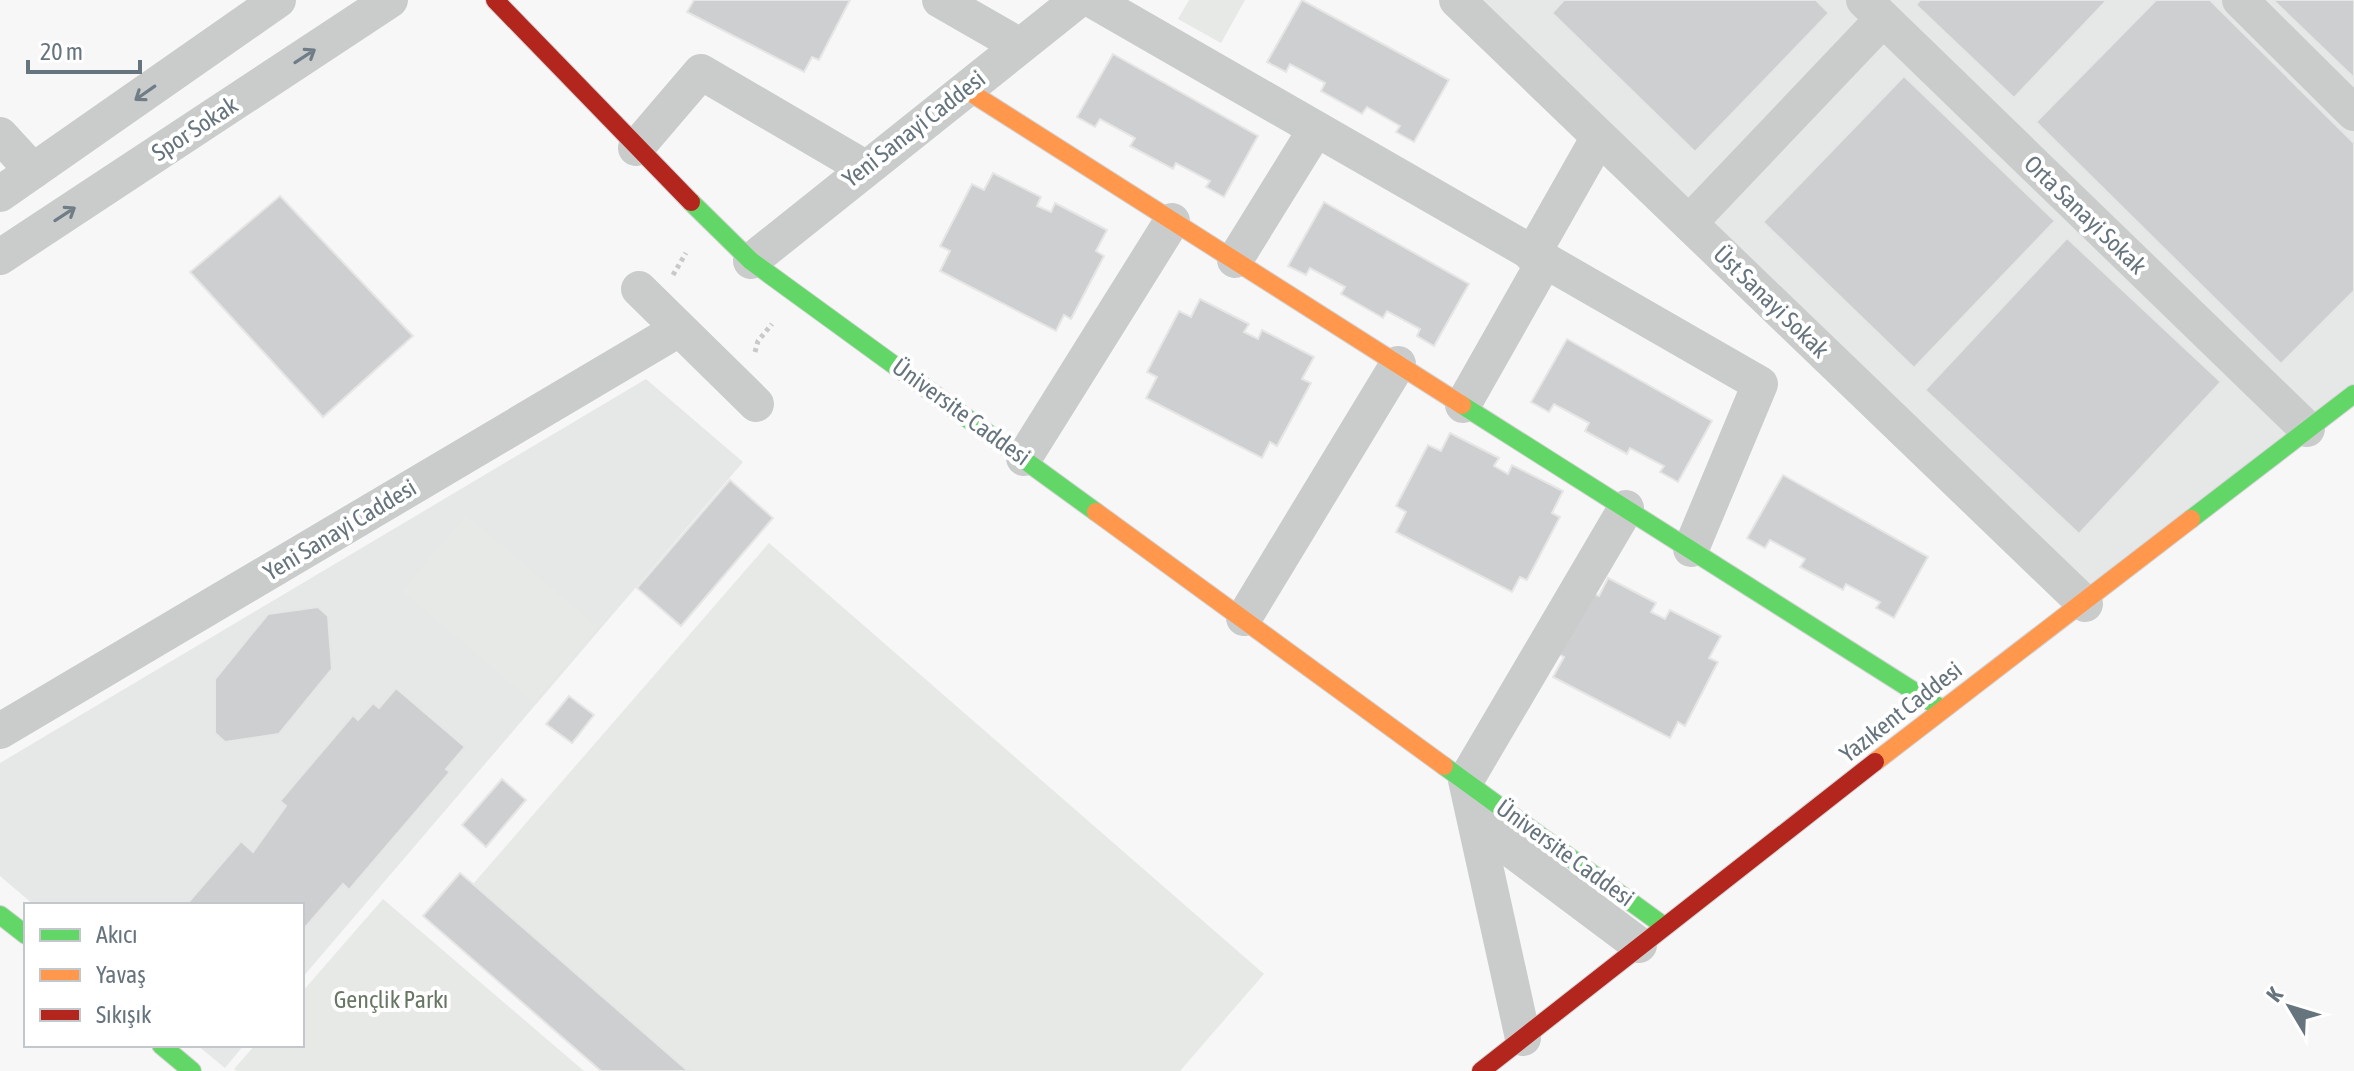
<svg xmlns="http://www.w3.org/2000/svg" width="2354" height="1071" viewBox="0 0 2354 1071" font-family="'Asap Condensed',sans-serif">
<rect width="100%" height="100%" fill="#f7f7f7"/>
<g fill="#e6e7e7">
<polygon points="1457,0 2354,0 2354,394 2085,604"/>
<polygon points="646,379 743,462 302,978 302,905 34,905 0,876 0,763"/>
<polygon points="197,1045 244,1045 225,1068"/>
</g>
<g fill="#e6e9e5">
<polygon points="1189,0 1245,0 1221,43 1178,19"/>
<polygon points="466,515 598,627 534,703 402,591"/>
<polygon points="769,543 1264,974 1180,1071 688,1071 473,884"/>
<polygon points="383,899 584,1071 237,1071 234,1069 255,1045 302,1045 302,992"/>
</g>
<g fill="#cecfd0" stroke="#e6e6e6" stroke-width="2">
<polygon points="694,0 850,0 819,60 812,57 804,72 687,12"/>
<polygon points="1302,0 1449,80 1414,142 1396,132 1400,126 1367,107 1362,114 1321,91 1325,83 1290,64 1286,72 1267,62"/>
<polygon points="1564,0 1816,0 1829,13 1695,152 1552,13"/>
<polygon points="1920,0 2107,0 2014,98 1916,5"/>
<polygon points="2156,0 2210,0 2354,143 2354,291 2281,364 2036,122"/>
<polygon points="2273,0 2354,0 2354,78"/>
<polygon points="1113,54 1258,136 1224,197 1206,187 1210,181 1176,163 1173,169 1130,146 1135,138 1100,119 1095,127 1077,117"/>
<polygon points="1904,76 2055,221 1914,368 1763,222"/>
<polygon points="993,173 1041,197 1037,206 1051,212 1055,203 1107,230 1096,251 1104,256 1071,319 1064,315 1056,331 940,271 950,251 940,246 972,184 984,190"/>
<polygon points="280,196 413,336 323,417 190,272"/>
<polygon points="1324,202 1469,284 1434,346 1417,336 1420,329 1387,311 1383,318 1341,294 1345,287 1310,268 1306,275 1288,266"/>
<polygon points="2067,238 2221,382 2079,534 1925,390"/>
<polygon points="1200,299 1249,324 1244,332 1258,339 1262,330 1314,357 1302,379 1311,383 1277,446 1270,442 1262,458 1146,398 1157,377 1147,372 1179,311 1191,317"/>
<polygon points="1567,339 1712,421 1678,482 1660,472 1664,466 1630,448 1627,454 1585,431 1589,423 1554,404 1549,412 1531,402"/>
<polygon points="1450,433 1499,458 1494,466 1508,474 1512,465 1563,491 1552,513 1560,517 1527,580 1520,577 1512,592 1396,532 1406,512 1396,506 1428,445 1441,451"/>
<polygon points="1783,475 1928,557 1894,618 1876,608 1880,602 1846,584 1843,590 1800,567 1805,559 1770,540 1765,548 1747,538"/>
<polygon points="730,480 773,518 681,626 637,588"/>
<polygon points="1608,578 1656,603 1651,612 1665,619 1670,610 1721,636 1709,658 1718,662 1685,726 1678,722 1670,738 1553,677 1564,657 1554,651 1586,590 1599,596"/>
<polygon points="318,607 328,616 332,669 279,734 225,742 215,733 215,679 268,614"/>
<polygon points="396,688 465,747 446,769 450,772 349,890 343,884 302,931 302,905 186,905 241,841 253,852 286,806 280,801 353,715 358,720 373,703 379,708"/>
<polygon points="569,696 594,715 572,743 546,724"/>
<polygon points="502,779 526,800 486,847 462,825"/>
<polygon points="460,873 473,884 688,1071 601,1071 423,916"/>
</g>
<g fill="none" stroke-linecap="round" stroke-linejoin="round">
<defs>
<g id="fast">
<polyline points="691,202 751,261 1096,512"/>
<polyline points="1462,405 1942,709"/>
<polyline points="2191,519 2354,394"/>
<polyline points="1444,766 1664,926"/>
<polyline points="0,915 26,935"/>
<polyline points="161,1045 192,1071"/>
</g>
<g id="slow">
<polyline points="965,89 1462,405"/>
<polyline points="1096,512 1444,766"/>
<polyline points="1875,762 2191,519"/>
</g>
<g id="jam">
<polyline points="495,0 691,202"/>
<polyline points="1481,1071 1875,762"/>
</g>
</defs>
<use href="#fast" stroke="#d3d4d5" stroke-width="20"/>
<use href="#slow" stroke="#d3d4d5" stroke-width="20"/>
<use href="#jam" stroke="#d3d4d5" stroke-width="20"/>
<g stroke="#c8c9ca" stroke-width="5" stroke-dasharray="4 4" stroke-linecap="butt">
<polyline points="673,275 686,253"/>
<polyline points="755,352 758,341 772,324"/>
</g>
<g stroke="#cacccc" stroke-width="36">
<polyline points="940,0 1020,46"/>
<polyline points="1092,0 1760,384 1691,549"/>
<polyline points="1457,0 2085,604"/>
<polyline points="1864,0 2307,429"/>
<polyline points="2240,0 2354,113"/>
<polyline points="0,135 33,171"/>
<polyline points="636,148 701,72 865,168"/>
<polyline points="0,194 278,0"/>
<polyline points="1689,223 1883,19"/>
<polyline points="1532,255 1599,137"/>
<polyline points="0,257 390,0"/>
<polyline points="1235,260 1316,129"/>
<polyline points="751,261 1078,0"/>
<polyline points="639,289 756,404"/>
<polyline points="1463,405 1544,262"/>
<polyline points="1024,458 1172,221"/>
<polyline points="1244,618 1398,364"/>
<polyline points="0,731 679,329"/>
<polyline points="1476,823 1639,945"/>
<polyline points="1523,1038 1466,780 1626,508"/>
</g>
<use href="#fast" stroke="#63d668" stroke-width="18"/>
<use href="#slow" stroke="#ff974d" stroke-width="18"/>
<use href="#jam" stroke="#b3261e" stroke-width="18"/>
</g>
<defs><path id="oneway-shaft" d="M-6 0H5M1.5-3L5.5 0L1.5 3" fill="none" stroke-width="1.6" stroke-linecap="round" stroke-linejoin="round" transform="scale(2)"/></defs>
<g stroke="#707d86">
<use href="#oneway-shaft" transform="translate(305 56) rotate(-33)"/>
<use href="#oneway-shaft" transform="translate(145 93) rotate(145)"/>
<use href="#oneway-shaft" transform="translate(65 214) rotate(-33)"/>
</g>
<g text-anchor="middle" stroke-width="8" stroke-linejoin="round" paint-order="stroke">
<g font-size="24" fill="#66747e" stroke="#fff">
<text transform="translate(195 129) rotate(-33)" y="8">Spor Sokak</text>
<text transform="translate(914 129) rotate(-38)" y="8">Yeni Sanayi Caddesi</text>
<text transform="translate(2085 215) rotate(44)" y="8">Orta Sanayi Sokak</text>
<text transform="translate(1771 302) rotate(44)" y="8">Üst Sanayi Sokak</text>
<text transform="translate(961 412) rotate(36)" y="8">Üniversite Caddesi</text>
<text transform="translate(340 530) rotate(-31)" y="8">Yeni Sanayi Caddesi</text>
<text transform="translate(1901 712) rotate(-38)" y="8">Yazıkent Caddesi</text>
<text transform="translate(1565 853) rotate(36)" y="8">Üniversite Caddesi</text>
</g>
<g font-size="24" fill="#687764" stroke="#fff">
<text x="391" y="1008">Gençlik Parkı</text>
</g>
</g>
<rect x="24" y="903" width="280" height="144" fill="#ffffff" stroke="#c2c7cb" stroke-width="2"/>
<rect x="40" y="929" width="40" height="12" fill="#63d668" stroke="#c2c7cb" stroke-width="2"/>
<text x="96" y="943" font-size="24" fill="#66747e">Akıcı</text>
<rect x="40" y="969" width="40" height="12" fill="#ff974d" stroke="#c2c7cb" stroke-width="2"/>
<text x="96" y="983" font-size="24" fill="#66747e">Yavaş</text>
<rect x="40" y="1009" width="40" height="12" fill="#b3261e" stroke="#c2c7cb" stroke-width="2"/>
<text x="96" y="1023" font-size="24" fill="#66747e">Sıkışık</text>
<g transform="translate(2290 1007) rotate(308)" stroke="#ffffff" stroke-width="6" paint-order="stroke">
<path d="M0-6L14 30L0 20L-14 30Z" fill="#66747e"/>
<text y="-12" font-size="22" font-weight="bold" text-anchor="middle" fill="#66747e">K</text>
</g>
<path d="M28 60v12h112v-12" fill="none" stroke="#66747e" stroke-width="4"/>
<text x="40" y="60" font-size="24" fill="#66747e" stroke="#ffffff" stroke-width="6" paint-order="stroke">20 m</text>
</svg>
